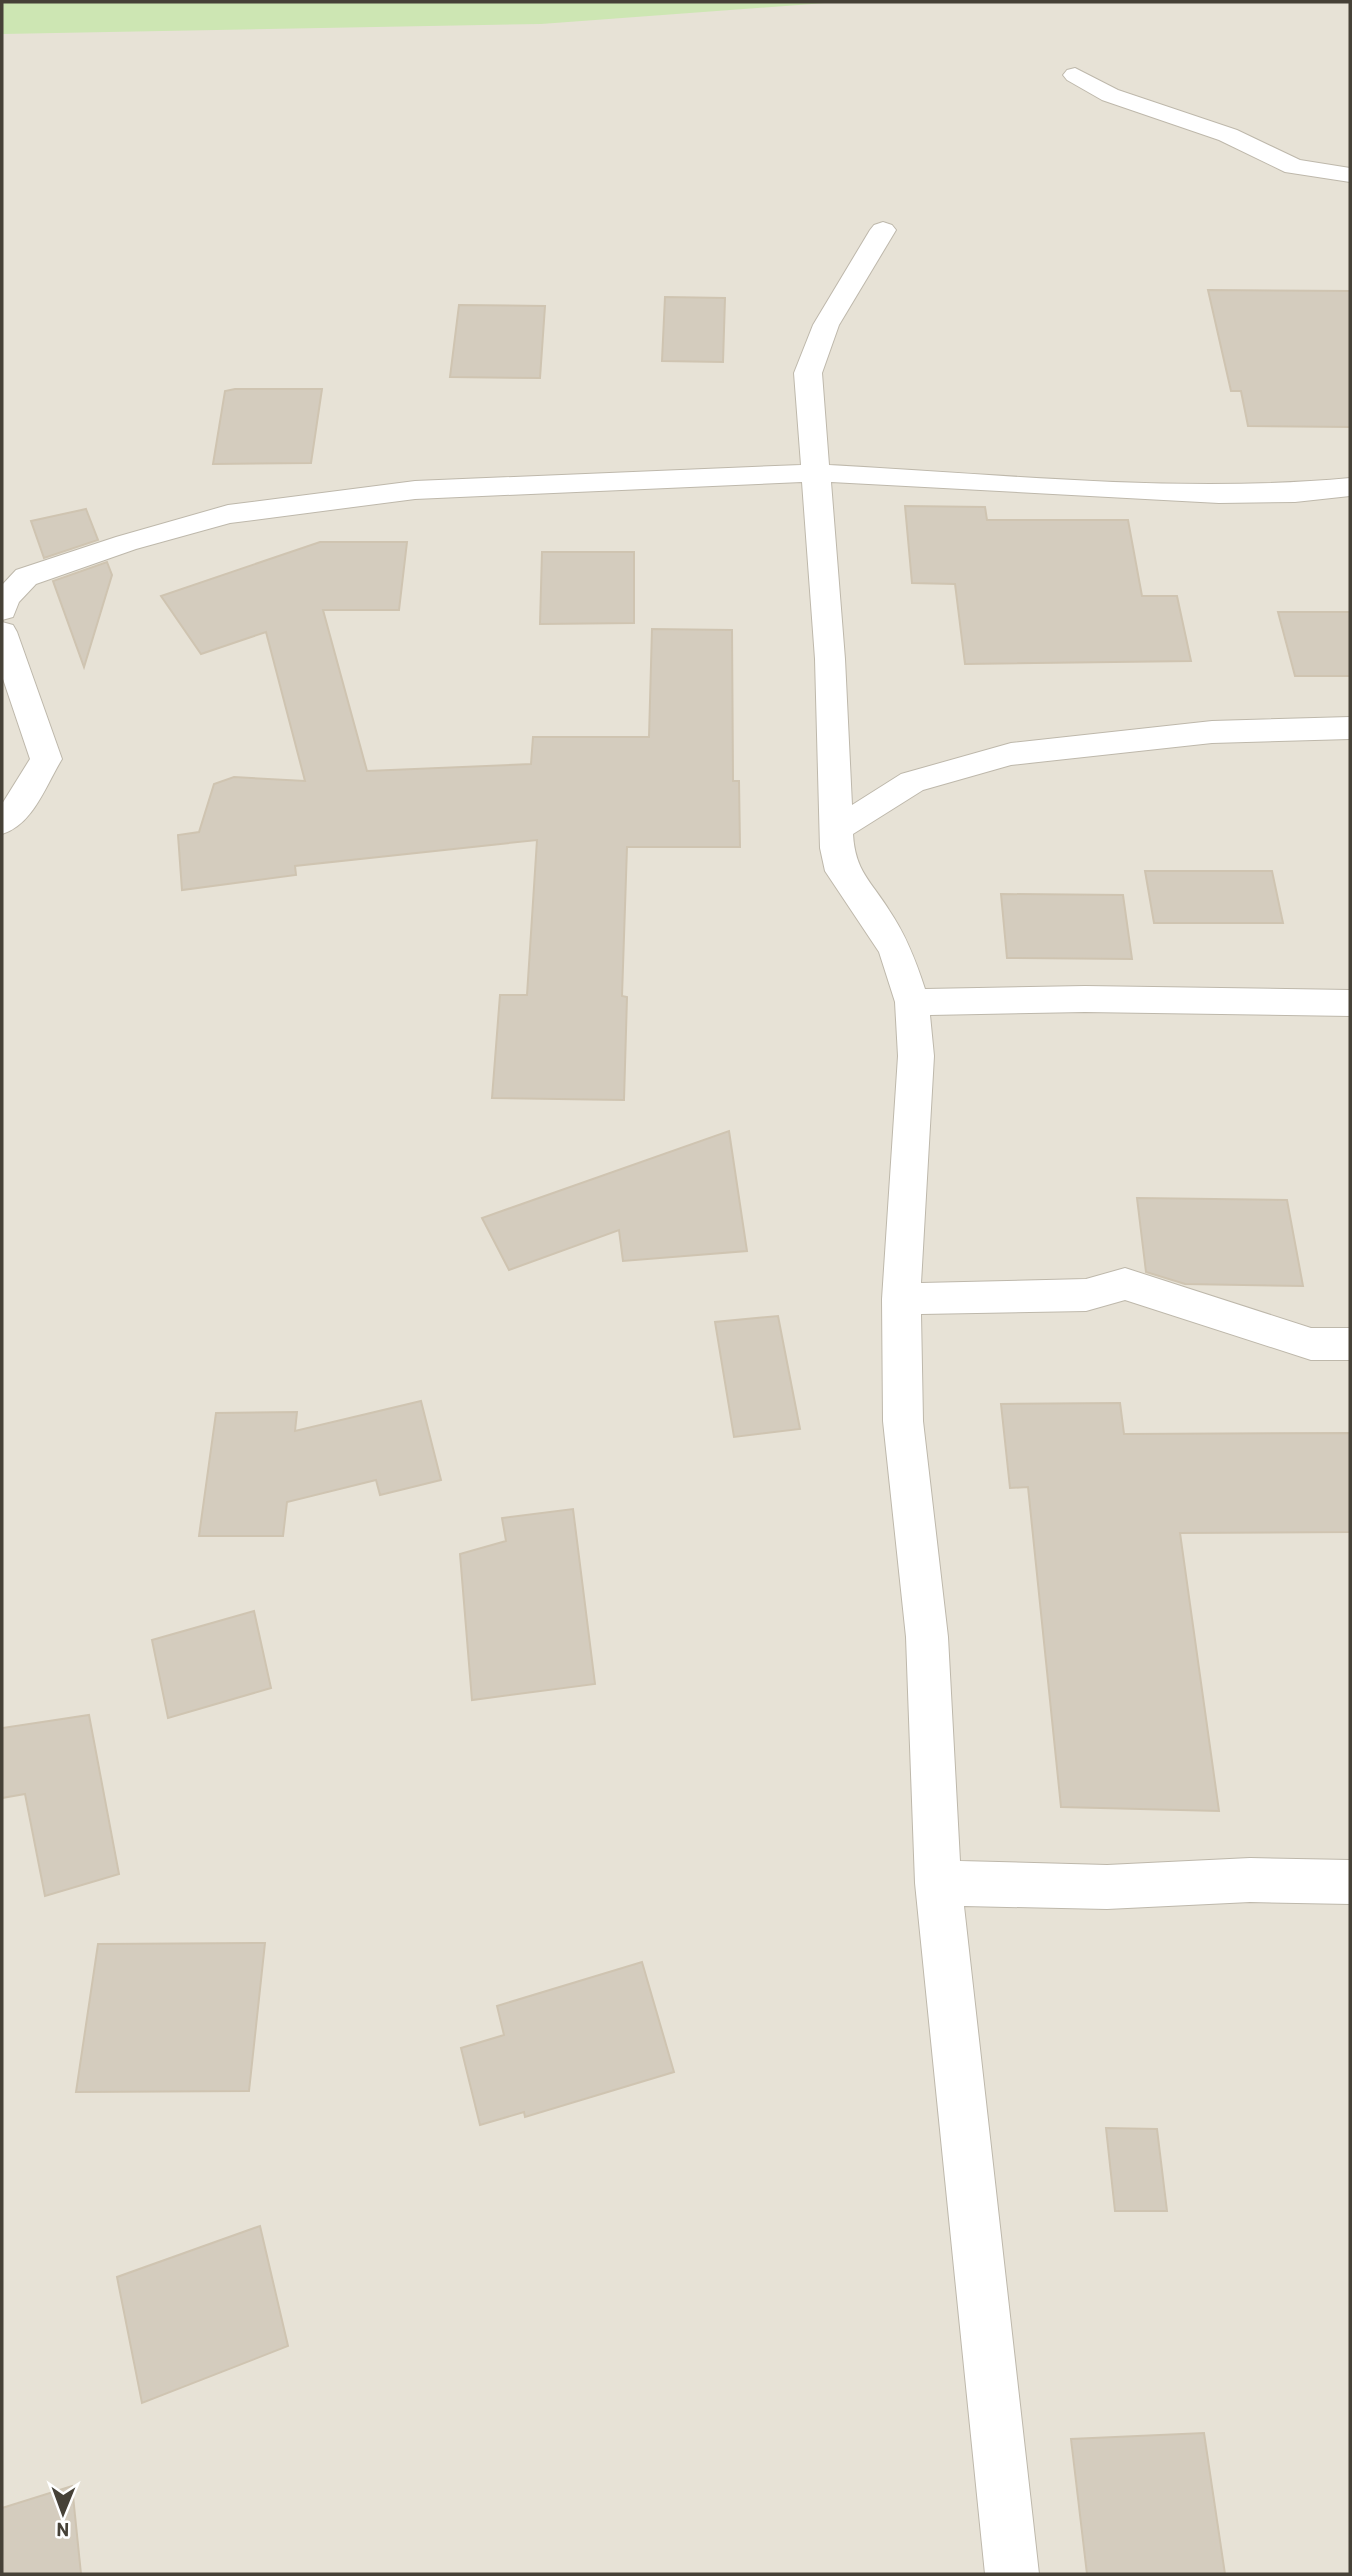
<svg xmlns="http://www.w3.org/2000/svg" width="1352" height="2576" viewBox="0 0 1352 2576" font-family="Barlow,sans-serif">
<rect width="100%" height="100%" fill="#f3f0e8"/>
<rect fill="#e7e2d6" x="2" y="2" width="1348" height="2572"/>
<polygon fill="#cde6b3" points="2,2 838,2 541,24 2,34"/>
<g fill="#d4ccbe" stroke="#cfc4b1" stroke-width="2">
<polygon points="1208,290 1350,291 1350,427 1248,426 1241,391 1231,391"/>
<polygon points="665,297 725,298 723,362 662,361"/>
<polygon points="459,305 545,306 540,378 450,377"/>
<polygon points="235,389 322,389 311,463 213,464 225,391"/>
<polygon points="905,506 985,507 987,520 1128,520 1142,596 1177,596 1191,661 965,664 955,584 912,583"/>
<polygon points="86,509 98,540 44,558 31,521"/>
<polygon points="320,542 407,542 399,610 323,610 367,771 531,764 533,737 649,737 652,629 732,630 733,781 739,781 740,847 627,847 622,996 627,997 624,1100 492,1098 500,995 527,995 537,840 295,866 296,875 182,890 178,835 199,832 214,784 234,777 305,781 266,632 201,654 161,596"/>
<polygon points="542,552 634,552 634,623 540,624"/>
<polygon points="107,562 112,575 84,667 53,581"/>
<polygon points="1278,612 1350,612 1350,676 1295,676"/>
<polygon points="1145,871 1272,871 1283,923 1154,923"/>
<polygon points="1001,894 1123,895 1132,959 1007,958"/>
<polygon points="729,1131 747,1251 623,1261 619,1230 509,1270 482,1218"/>
<polygon points="1137,1198 1287,1200 1303,1286 1185,1284 1146,1272"/>
<polygon points="778,1316 800,1429 734,1437 715,1322"/>
<polygon points="421,1401 441,1480 380,1495 376,1480 287,1502 283,1536 199,1536 216,1413 297,1412 295,1431"/>
<polygon points="1120,1403 1124,1434 1350,1433 1350,1532 1180,1533 1219,1811 1061,1807 1028,1487 1010,1488 1001,1404"/>
<polygon points="573,1509 595,1684 472,1700 460,1554 506,1541 502,1518"/>
<polygon points="254,1611 271,1688 168,1718 152,1640"/>
<polygon points="89,1715 119,1874 45,1896 25,1794 2,1798 2,1728"/>
<polygon points="265,1943 249,2091 76,2092 98,1944"/>
<polygon points="642,1962 674,2072 525,2117 524,2112 480,2125 461,2048 504,2035 497,2006"/>
<polygon points="1106,2128 1157,2129 1167,2211 1115,2211"/>
<polygon points="260,2226 288,2346 142,2403 117,2277"/>
<polygon points="1204,2433 1225,2574 1087,2574 1071,2439"/>
<polygon points="72,2486 81,2574 2,2574 2,2508"/>
</g>
<g fill="none" stroke-linecap="round" stroke-linejoin="round">
<defs>
<g id="minor">
<polygon points="1075,68 1118,90 1237,130 1300,160 1350,168 1350,182 1285,172 1219,140 1102,100 1067,80 1063,75 1067,70"/>
<path d="M883 222 892 225 896 230 839 325 822 373 829 465C1002 474 1178 494 1350 478V496L1295 502 1219 503 831 482 845 659 852 805 901 774 1011 743 1212 721 1350 717V739L1212 743 1011 765 923 790 853 834C855 871 871 881 889 910 906 935 916 961 925 989L1085 986 1350 990V1016L1085 1012 930 1015 934 1056 921 1283 1086 1279 1125 1268 1311 1328H1350V1360H1311L1125 1300 1086 1311 921 1314 923 1421 948 1637 960 1861 1107 1865 1250 1858 1350 1860V1904L1250 1902 1107 1909 964 1906 1039 2574H985L915 1883 906 1637 883 1421 882 1299 898 1056 895 1002 879 952 825 871 820 848 815 659 802 482 415 499 230 523 136 549 36 584 19 602 13 617 2 620V585L16 570 116 537 228 505 415 481 801 465 794 373 813 325 870 230 874 225Z"/>
<path d="M2 622 13 625 17 632 62 759C46 785 33 825 2 834V804L30 759 2 676Z"/>
</g>
</defs>
<use href="#minor" stroke="#beb8ab" stroke-width="2"/>
<use href="#minor" fill="#fff" fill-rule="evenodd"/>
</g>
<rect width="1352" height="2576" fill="none" stroke="#464137" stroke-width="7"/>
<g transform="translate(63 2513) rotate(181)" stroke="#ffffff" stroke-width="5" paint-order="stroke">
<path d="M0-5L12 26L0 18L-12 26Z" fill="#464137"/>
<text y="-10" font-size="19" font-weight="bold" text-anchor="middle" fill="#464137">N</text>
</g>
</svg>
